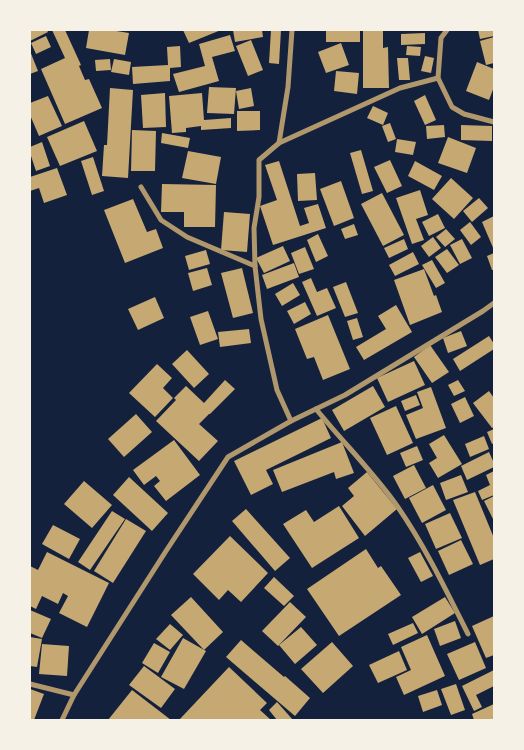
<svg xmlns="http://www.w3.org/2000/svg" width="524" height="750" viewBox="0 0 524 750" font-family="Cabin,sans-serif">
<rect width="100%" height="100%" fill="#14213d"/>
<g fill="#c6a872">
<polygon points="30,30 47,30 48,32 30,41"/>
<polygon points="52,30 65,30 81,65 79,66 85,80 89,79 102,108 65,124 41,69 65,58"/>
<polygon points="89,30 110,30 129,33 125,55 86,48"/>
<polygon points="183,30 221,30 189,43"/>
<polygon points="233,30 262,30 263,37 235,42"/>
<polygon points="271,30 281,30 279,64 269,63"/>
<rect x="326" y="30" width="34" height="12"/>
<polygon points="363,30 383,30 383,48 388,47 389,88 363,88"/>
<polygon points="478,30 494,30 494,36 480,39"/>
<polygon points="425,33 425,44 401,45 401,34"/>
<polygon points="230,35 235,51 212,57 219,81 179,92 173,74 205,66 199,44"/>
<polygon points="46,36 51,47 36,54 31,43"/>
<polygon points="494,37 494,63 486,65 480,41"/>
<polygon points="251,40 263,70 248,76 236,46"/>
<polygon points="341,43 349,65 326,73 318,52"/>
<polygon points="180,46 181,67 170,68 170,81 133,84 132,67 168,65 167,47"/>
<polygon points="407,46 421,47 420,56 406,55"/>
<polygon points="30,51 38,71 30,74"/>
<polygon points="425,56 434,58 431,73 421,71"/>
<polygon points="397,58 408,58 410,80 399,80"/>
<polygon points="110,59 111,70 96,71 95,60"/>
<polygon points="114,59 131,62 129,75 111,72"/>
<polygon points="477,62 494,69 494,87 489,100 466,91"/>
<polygon points="336,71 359,73 357,94 334,91"/>
<polygon points="209,87 236,88 234,114 207,113"/>
<polygon points="110,88 133,90 128,178 102,176 104,145 107,145"/>
<polygon points="251,88 254,106 239,109 236,91"/>
<polygon points="165,93 166,127 143,128 141,95"/>
<polygon points="202,93 204,120 231,118 231,128 201,130 201,126 186,128 186,132 172,133 169,96"/>
<polygon points="425,95 436,120 425,125 414,101"/>
<polygon points="48,96 62,126 39,136 30,115 30,103"/>
<polygon points="373,106 388,113 383,125 367,118"/>
<polygon points="237,111 260,111 260,130 237,131"/>
<polygon points="84,121 97,151 60,166 47,137"/>
<polygon points="390,123 396,139 388,142 382,126"/>
<polygon points="444,125 445,137 427,139 426,126"/>
<polygon points="461,125 492,126 492,141 461,140"/>
<polygon points="132,130 156,131 155,171 131,171"/>
<polygon points="162,133 190,138 188,148 161,143"/>
<polygon points="448,137 476,148 467,173 438,163"/>
<polygon points="397,139 416,142 413,155 395,152"/>
<polygon points="42,142 50,166 36,171 30,153 30,147"/>
<polygon points="361,150 373,191 362,194 350,153"/>
<polygon points="188,151 221,157 216,184 182,178"/>
<polygon points="93,157 104,191 92,195 81,161"/>
<polygon points="390,160 402,186 387,193 374,167"/>
<polygon points="279,161 300,226 309,223 304,208 318,204 326,228 273,245 260,206 277,200 265,165"/>
<polygon points="415,161 442,176 434,190 408,176"/>
<polygon points="57,168 67,195 44,203 39,188 30,191 30,177"/>
<polygon points="315,173 317,200 298,201 297,174"/>
<polygon points="451,178 473,198 454,219 432,199"/>
<polygon points="341,181 354,218 334,226 320,189"/>
<polygon points="162,184 216,185 215,227 184,227 184,212 161,212"/>
<polygon points="420,190 428,215 416,219 424,240 412,244 396,198"/>
<polygon points="382,193 404,235 383,246 361,204"/>
<polygon points="479,198 488,208 472,222 463,211"/>
<polygon points="133,199 147,232 156,229 163,248 125,263 104,210"/>
<polygon points="224,212 250,214 247,252 221,250"/>
<polygon points="438,214 445,228 429,236 422,222"/>
<polygon points="494,216 494,250 482,222"/>
<polygon points="470,222 481,237 471,245 460,230"/>
<polygon points="354,224 358,235 345,239 341,229"/>
<polygon points="446,229 455,239 445,247 436,237"/>
<polygon points="318,234 328,256 316,262 307,240"/>
<polygon points="433,237 441,248 429,257 421,246"/>
<polygon points="404,239 408,249 389,258 384,248"/>
<polygon points="462,239 472,258 460,264 450,245"/>
<polygon points="283,246 290,261 264,273 256,258"/>
<polygon points="305,247 314,269 299,274 291,253"/>
<polygon points="447,249 459,265 447,273 435,257"/>
<polygon points="206,250 210,264 189,270 185,256"/>
<polygon points="413,252 419,264 395,276 389,265"/>
<polygon points="494,253 494,270 492,270 487,256"/>
<polygon points="432,260 445,283 436,288 422,265"/>
<polygon points="294,263 299,277 267,289 262,275"/>
<polygon points="207,268 212,285 193,291 188,273"/>
<polygon points="242,268 253,313 233,318 221,273"/>
<polygon points="424,269 434,296 436,295 442,312 410,325 394,280"/>
<polygon points="311,278 317,292 327,288 336,308 317,316 302,282"/>
<polygon points="346,282 358,313 345,317 333,287"/>
<polygon points="293,283 300,295 282,306 275,294"/>
<polygon points="155,297 164,318 138,330 128,309"/>
<polygon points="305,302 311,314 294,324 287,311"/>
<polygon points="396,305 412,332 364,360 356,347 386,329 378,316"/>
<polygon points="208,311 218,339 200,345 190,317"/>
<polygon points="328,315 350,369 323,380 314,357 307,359 295,329"/>
<polygon points="357,318 363,337 353,340 347,321"/>
<polygon points="249,329 251,343 220,347 218,332"/>
<polygon points="461,331 467,346 448,353 443,338"/>
<polygon points="489,336 494,344 494,349 460,371 453,359"/>
<polygon points="430,345 449,372 432,383 414,357"/>
<polygon points="187,350 209,374 194,388 172,364"/>
<polygon points="414,361 425,385 388,402 377,378"/>
<polygon points="157,364 172,378 163,388 173,398 155,417 129,393"/>
<polygon points="225,380 235,389 210,414 209,414 199,424 218,441 199,461 156,421 176,400 174,398 186,386 204,403"/>
<polygon points="458,380 465,391 454,396 448,385"/>
<polygon points="373,386 385,407 344,431 332,410"/>
<polygon points="431,387 446,428 416,439 406,415 423,408 417,392"/>
<polygon points="489,391 494,398 494,427 492,428 473,403"/>
<polygon points="416,395 420,405 405,411 401,401"/>
<polygon points="465,397 474,416 460,423 451,404"/>
<polygon points="396,406 413,443 387,455 370,418"/>
<polygon points="136,414 152,432 124,457 108,439"/>
<polygon points="322,418 331,438 266,470 273,484 251,495 234,461"/>
<polygon points="494,429 494,443 492,444 487,432"/>
<polygon points="444,435 462,464 438,478 429,463 437,458 429,444"/>
<polygon points="484,436 489,449 470,457 465,444"/>
<polygon points="174,440 200,475 166,501 154,486 160,481 156,476 144,485 133,470"/>
<polygon points="342,442 354,473 336,479 334,472 282,492 273,470"/>
<polygon points="417,446 423,460 406,467 400,453"/>
<polygon points="489,452 494,463 494,467 467,480 461,466"/>
<polygon points="414,465 426,488 405,499 393,476"/>
<polygon points="494,471 494,495 482,500 478,491 490,485 486,475"/>
<polygon points="367,472 397,509 365,536 342,506 354,496 348,488"/>
<polygon points="461,475 468,492 446,500 440,483"/>
<polygon points="129,477 168,513 152,531 113,495"/>
<polygon points="84,481 112,505 92,528 64,504"/>
<polygon points="433,485 446,510 422,523 409,498"/>
<polygon points="475,492 494,538 494,559 480,565 453,500"/>
<polygon points="494,496 494,521 484,501"/>
<polygon points="339,506 359,538 312,568 283,524 306,510 314,522"/>
<polygon points="246,509 290,558 275,571 232,521"/>
<polygon points="112,511 125,519 90,570 78,562"/>
<polygon points="450,513 462,538 436,549 425,524"/>
<polygon points="126,519 146,531 113,583 94,571"/>
<polygon points="53,525 80,539 69,559 42,544"/>
<polygon points="230,536 268,573 241,602 228,590 219,600 193,574"/>
<polygon points="461,540 473,564 449,575 438,551"/>
<polygon points="366,549 378,568 381,566 401,595 339,636 307,589"/>
<polygon points="47,552 109,583 87,627 59,613 68,596 63,593 58,604 42,596 36,609 30,606 30,566 38,570"/>
<polygon points="420,552 433,576 421,582 408,558"/>
<polygon points="274,577 294,596 284,606 264,588"/>
<polygon points="191,597 223,632 204,650 171,615"/>
<polygon points="445,597 455,613 422,634 412,617"/>
<polygon points="290,602 306,617 278,646 262,631"/>
<polygon points="30,610 51,619 42,638 30,633"/>
<polygon points="494,616 494,655 486,658 472,626"/>
<polygon points="455,621 461,638 440,646 434,629"/>
<polygon points="413,623 418,633 393,645 388,634"/>
<polygon points="170,624 183,635 170,650 156,639"/>
<polygon points="301,627 317,645 295,664 279,645"/>
<polygon points="427,635 445,676 404,695 396,677 411,670 401,647"/>
<polygon points="30,637 42,639 37,667 30,666"/>
<polygon points="183,638 206,651 184,689 161,677"/>
<polygon points="241,640 284,677 285,676 310,698 295,716 226,657"/>
<polygon points="332,642 353,666 323,693 301,669"/>
<polygon points="475,642 486,668 459,680 447,654"/>
<polygon points="154,643 170,652 158,673 142,663"/>
<polygon points="42,644 69,646 67,676 39,674"/>
<polygon points="399,651 407,670 378,683 369,665"/>
<polygon points="144,666 175,689 161,708 129,685"/>
<polygon points="229,667 267,703 260,710 271,720 179,720"/>
<polygon points="494,670 494,686 476,695 482,707 474,711 462,686"/>
<polygon points="456,684 465,710 451,715 441,689"/>
<polygon points="30,689 44,694 34,720 30,720"/>
<polygon points="132,690 171,720 108,720"/>
<polygon points="437,690 442,705 423,712 418,696"/>
<polygon points="277,702 293,720 277,720 269,710"/>
<polygon points="494,704 494,720 474,720 472,714"/>
</g>
<g fill="none" stroke-linecap="round" stroke-linejoin="round">
<g stroke="#b1986c" stroke-width="5">
<polyline points="438,78 452,107 464,114 494,122"/>
<polyline points="279,143 400,88 438,78 441,38 447,30"/>
<polyline points="141,187 161,220 187,237 255,266"/>
<path d="M316 409C342 441 371 470 395 503 424 544 446 590 468 634"/>
<polyline points="291,421 277,390 261,319 255,266 254,228 259,197 259,160 279,143 288,87 292,30"/>
<polyline points="30,684 74,695"/>
<polyline points="62,720 74,695 166,551 228,457 291,421 345,395 483,311 494,303"/>
</g>
</g>
<rect width="524" height="750" fill="none" stroke="#f6f1e7" stroke-width="62"/>
</svg>
